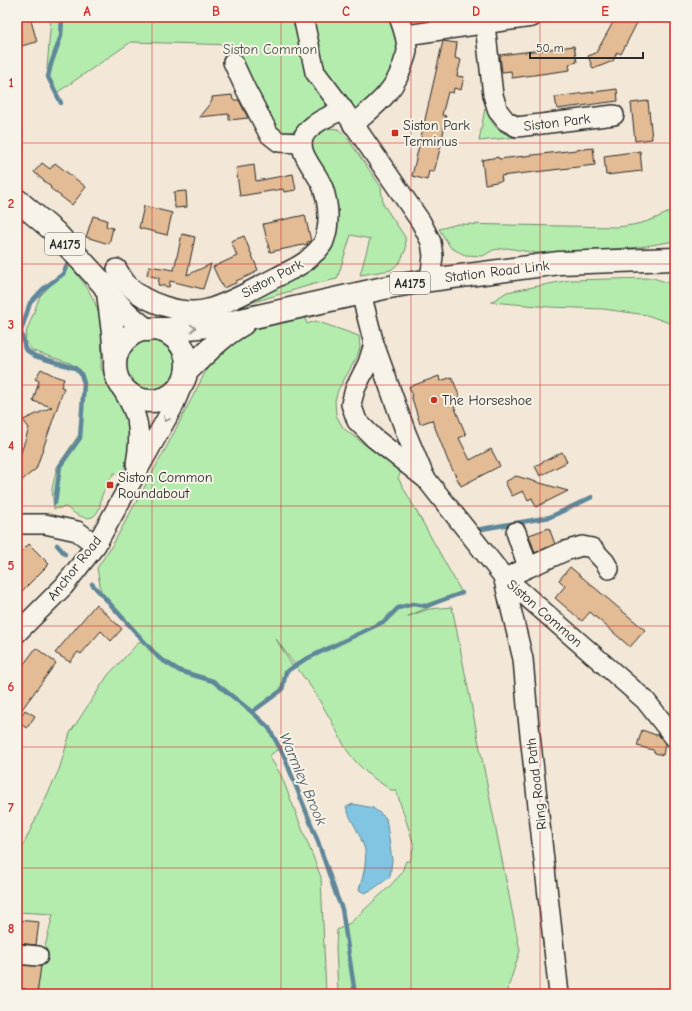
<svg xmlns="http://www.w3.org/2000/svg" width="692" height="1011" viewBox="0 0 692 1011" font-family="'Comic Neue',sans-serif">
<rect width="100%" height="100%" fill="#f3e8d7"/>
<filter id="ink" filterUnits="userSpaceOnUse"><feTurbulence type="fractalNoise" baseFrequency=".025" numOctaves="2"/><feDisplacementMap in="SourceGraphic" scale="8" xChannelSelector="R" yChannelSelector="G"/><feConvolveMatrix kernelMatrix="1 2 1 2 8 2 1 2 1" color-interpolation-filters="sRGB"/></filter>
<g filter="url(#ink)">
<g fill="#b4ecae" stroke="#708c6c">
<polygon points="51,17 292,17 312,81 325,99 324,108 298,129 287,134 273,130 251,85 235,45 131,42 55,94 47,69"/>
<polygon points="310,17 391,17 399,50 391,76 358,111 352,110 323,70"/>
<path d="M485 108C492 125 498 134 517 137L479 141Z"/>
<polygon points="327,128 338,129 346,136 381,187 383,204 405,237 406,249 400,262 391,270 360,275 370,239 351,235 337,279 314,284 217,313 335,232 338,221 335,204 308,150 314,132"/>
<path d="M675 209V241L640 247 574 252 536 253 507 248 493 250 483 256 465 255 451 248 439 229 458 224 616 227C641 225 654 220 675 209Z"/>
<path d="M70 265 88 289 95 303 100 317 102 338 101 368 109 384 118 396 133 422 130 460 121 474 114 473C110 480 105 488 102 495 100 500 101 506 98 511 91 525 74 514 66 507L54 509 52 489 57 467 80 433 84 378 81 370 70 363 33 351 25 341 27 330 40 296Z"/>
<polygon points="653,278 675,285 675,325 647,315 603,309 550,307 491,302 507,292 570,280"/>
<polygon points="304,315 307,324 316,321 359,336 360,348 357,357 338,390 335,401 336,415 343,428 401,472 398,478 462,593 406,617 429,609 452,607 520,951 506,994 338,994 336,946 337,930 350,923 389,887 401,874 406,861 410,861 414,845 396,790 391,790 369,775 356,762 346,749 331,720 313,690 276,639 293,667 286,672 282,690 252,712 269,728 281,747 269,756 281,775 321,877 326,994 37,994 41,963 53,914 17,912 17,858 59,770 70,733 108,675 140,641 156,654 101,591 97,568 113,544 166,448 209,365 221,347 251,326"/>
<circle cx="151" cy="366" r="28"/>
</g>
<path fill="#81c5e2" stroke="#5f8799" d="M353 804 373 808 386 818 392 860 390 877 373 889 365 893 359 890C363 876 369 858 363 844 359 831 350 820 346 807Z"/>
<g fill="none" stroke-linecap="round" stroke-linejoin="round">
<g stroke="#5f8799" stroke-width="4.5">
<polyline points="61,103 48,77 51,64 61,36 62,17"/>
<polyline points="55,503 60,466 80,438 84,383 81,374 75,368 35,356 25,349 21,331 30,303 43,289 63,274 69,261"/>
<polyline points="476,530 550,517 592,497"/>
<polyline points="57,545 65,554"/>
<polyline points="92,584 159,658 180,671 213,681 252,712 269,728 284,756 317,839 337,897 342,909 355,994"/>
<polyline points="252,712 282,690 286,672 304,660 385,621 398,608 413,604 426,606 462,593"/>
</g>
</g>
<g fill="#e3bb94" stroke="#2b2b2b">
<polygon points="17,17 30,17 37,42 17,47"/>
<polygon points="616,17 640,17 621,54 617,52 613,61 593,69 588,56 596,53"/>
<polygon points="443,41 457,43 455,58 461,60 457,76 464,77 461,90 454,88 453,93 448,92 442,115 446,116 442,141 434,172 429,171 427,180 412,176"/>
<polygon points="574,46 577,62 569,64 570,70 512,78 511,71 502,72 500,55"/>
<polygon points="617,89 618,101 557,109 555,97"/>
<polygon points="232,95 233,100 239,100 248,118 229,120 229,114 199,117 212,101 212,97"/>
<polygon points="648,101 652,139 635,141 631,103"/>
<polygon points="593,148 595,165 501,176 502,181 485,184 482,160 498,157 499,159"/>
<polygon points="640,151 642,171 606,175 604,156"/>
<polygon points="42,163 50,169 55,163 86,187 72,205 50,188 51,187 34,172"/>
<polygon points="254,165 256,181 293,174 296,190 284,192 283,189 240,196 236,168"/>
<polygon points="186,191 187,207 175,208 174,192"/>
<polygon points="144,206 172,213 167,235 139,228"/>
<polygon points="305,215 311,241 307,242 308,244 270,252 263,224"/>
<polygon points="93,216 107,220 106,226 113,228 109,244 86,237"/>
<polygon points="182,234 195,237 187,275 211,264 203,289 170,281 169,287 158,285 159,278 147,275 149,266 174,270"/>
<polygon points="244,236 258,270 254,272 255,273 236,281 236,283 223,288 213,267 237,256 231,241"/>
<polygon points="41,369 55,376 64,379 61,387 64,388 36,469 17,484 17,465 29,428 23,420 52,407 33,401 39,381 35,379"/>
<polygon points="439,376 440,381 452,377 460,398 452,401 466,435 459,438 470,460 491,449 500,466 461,486 448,461 432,420 420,424 411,395 412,394 409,387"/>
<polygon points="562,452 567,462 540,476 535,466"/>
<polygon points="516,476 568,491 536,507 532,498 528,500 523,491 512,496 505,482"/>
<polygon points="549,528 555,544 535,553 529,535"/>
<polygon points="29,544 49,564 17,596 17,556"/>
<polygon points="570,567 645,630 630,647 590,612 582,621 555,598 565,586 559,580"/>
<polygon points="96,604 122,629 111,641 101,631 81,654 78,652 70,662 55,653"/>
<polygon points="36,648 56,663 17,716 17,673"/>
<polygon points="25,710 35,716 27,728 17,722"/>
<polygon points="642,730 656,735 658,734 665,744 663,755 655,753 653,750 637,746"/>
<polygon points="17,920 39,922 36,945 17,943"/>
<polygon points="17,965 41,966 37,994 25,994 26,989 17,988"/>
</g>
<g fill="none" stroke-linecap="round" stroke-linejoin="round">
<defs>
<g id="minor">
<polyline points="303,17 315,72 343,109 421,222 431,242 433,256 430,280"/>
<polyline points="485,25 493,95 498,111 506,121 517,127 614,115"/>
<polyline points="406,35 532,17"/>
<polyline points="233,62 245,88 269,134 279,142 301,143"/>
<path d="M353 125C375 106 396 91 404 61 405 58 407 54 407 50 407 38 403 28 399 17"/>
<path d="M117 269C120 274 123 280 127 284 144 303 183 316 208 309 232 302 255 288 277 277 286 272 297 268 306 261 310 258 313 254 317 251 319 248 323 245 324 241 330 225 329 205 323 188 317 170 294 152 305 134 312 122 331 116 343 109"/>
<polyline points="361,293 374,344 368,363 355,389 351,404 357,421 374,438 426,479 503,576 645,700 675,738"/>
<polyline points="374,344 406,433 424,476"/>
<path d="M121 387C139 416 142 430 136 464"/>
<polyline points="17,524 45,524 77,531 96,545"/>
<polyline points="516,532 528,567"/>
<polyline points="503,576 523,659 528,717 559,994"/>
<polyline points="505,578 565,551 582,546 592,548 605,562 609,569"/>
<polyline points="17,633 64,586 96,545 173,407 183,383"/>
<polyline points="17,954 38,956"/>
</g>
<g id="major">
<path d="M17 200 55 232 103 284C113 302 130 317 147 330"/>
<polyline points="108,293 113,333 115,357"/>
<circle cx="151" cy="365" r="36"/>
<polyline points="154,329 178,329 218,325 384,288 430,280 559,263 675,259"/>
<path d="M187 371C205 354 221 336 243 324"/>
</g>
</defs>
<use href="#minor" stroke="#2b2b2b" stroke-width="22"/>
<use href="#major" stroke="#2b2b2b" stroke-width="25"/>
<use href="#minor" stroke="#f7f3e8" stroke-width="19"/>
<use href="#major" stroke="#f7f3e8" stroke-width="22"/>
</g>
<defs><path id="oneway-chevron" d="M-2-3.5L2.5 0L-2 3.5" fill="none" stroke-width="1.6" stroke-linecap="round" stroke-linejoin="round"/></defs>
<g stroke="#918f8a">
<use href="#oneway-chevron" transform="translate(193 328) rotate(-4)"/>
<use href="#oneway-chevron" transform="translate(166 419) rotate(119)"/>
</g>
</g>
<path fill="none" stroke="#d62828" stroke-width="1" stroke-opacity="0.55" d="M152 17V994M281 17V994M411 17V994M540 17V994M17 143H675M17 264H675M17 385H675M17 506H675M17 626H675M17 747H675M17 868H675"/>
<g fill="#c8321e" stroke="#f7f3e8" stroke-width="1.5">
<rect x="391" y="129" width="8" height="8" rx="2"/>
<circle cx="434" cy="400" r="4"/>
<rect x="106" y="481" width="8" height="8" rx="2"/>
</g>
<g text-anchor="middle" stroke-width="4" stroke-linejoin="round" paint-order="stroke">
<g fill="#f7f3e8" stroke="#686764" stroke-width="1">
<rect x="45" y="233" width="40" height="22" rx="3"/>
<rect x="390" y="272" width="40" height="22" rx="3"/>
</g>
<g font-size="13" font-weight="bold" fill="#2b2b2b">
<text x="65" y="249">A4175</text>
<text x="410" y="288">A4175</text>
</g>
<g font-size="14" fill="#465245" stroke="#f7f3e8">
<text x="270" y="54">Siston Common</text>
</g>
<g font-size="14" fill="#2b2b2b" stroke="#f7f3e8">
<text transform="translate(557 122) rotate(-7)" y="5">Siston Park</text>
<text transform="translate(497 271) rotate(-7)" y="5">Station Road Link</text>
<text transform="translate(272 278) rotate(-28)" y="5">Siston Park</text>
<text transform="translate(74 568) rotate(-52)" y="5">Anchor Road</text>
<text transform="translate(545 613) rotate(41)" y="5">Siston Common</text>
<text transform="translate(536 784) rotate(-97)" y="5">Ring Road Path</text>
</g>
<g font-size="14" fill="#2b2b2b" stroke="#f7f3e8" text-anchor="start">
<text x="403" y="130">Siston Park<tspan x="403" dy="16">Terminus</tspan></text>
<text x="442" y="405">The Horseshoe</text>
<text x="118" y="482">Siston Common<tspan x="118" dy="16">Roundabout</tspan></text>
</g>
<g font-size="15" font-style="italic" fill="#455962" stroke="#f7f3e8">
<text transform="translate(303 779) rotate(67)" y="5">Warmley Brook</text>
</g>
</g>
<rect width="692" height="1011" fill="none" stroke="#f7f3e8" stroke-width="44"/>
<path d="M530 52v6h113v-6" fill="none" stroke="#2b2b2b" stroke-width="2"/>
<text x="536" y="52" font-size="12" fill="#2b2b2b" stroke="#f7f3e8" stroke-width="3" paint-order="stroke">50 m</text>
<rect x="22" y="22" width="648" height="967" fill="none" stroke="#d62828" stroke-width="1.5"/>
<g font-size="13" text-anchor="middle" font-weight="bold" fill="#d62828">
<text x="87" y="16">A</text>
<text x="216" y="16">B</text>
<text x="346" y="16">C</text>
<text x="476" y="16">D</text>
<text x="605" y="16">E</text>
<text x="11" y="87">1</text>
<text x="11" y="208">2</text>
<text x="11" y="329">3</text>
<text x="11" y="450">4</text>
<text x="11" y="570">5</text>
<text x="11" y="691">6</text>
<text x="11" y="812">7</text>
<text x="11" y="933">8</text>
</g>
</svg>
